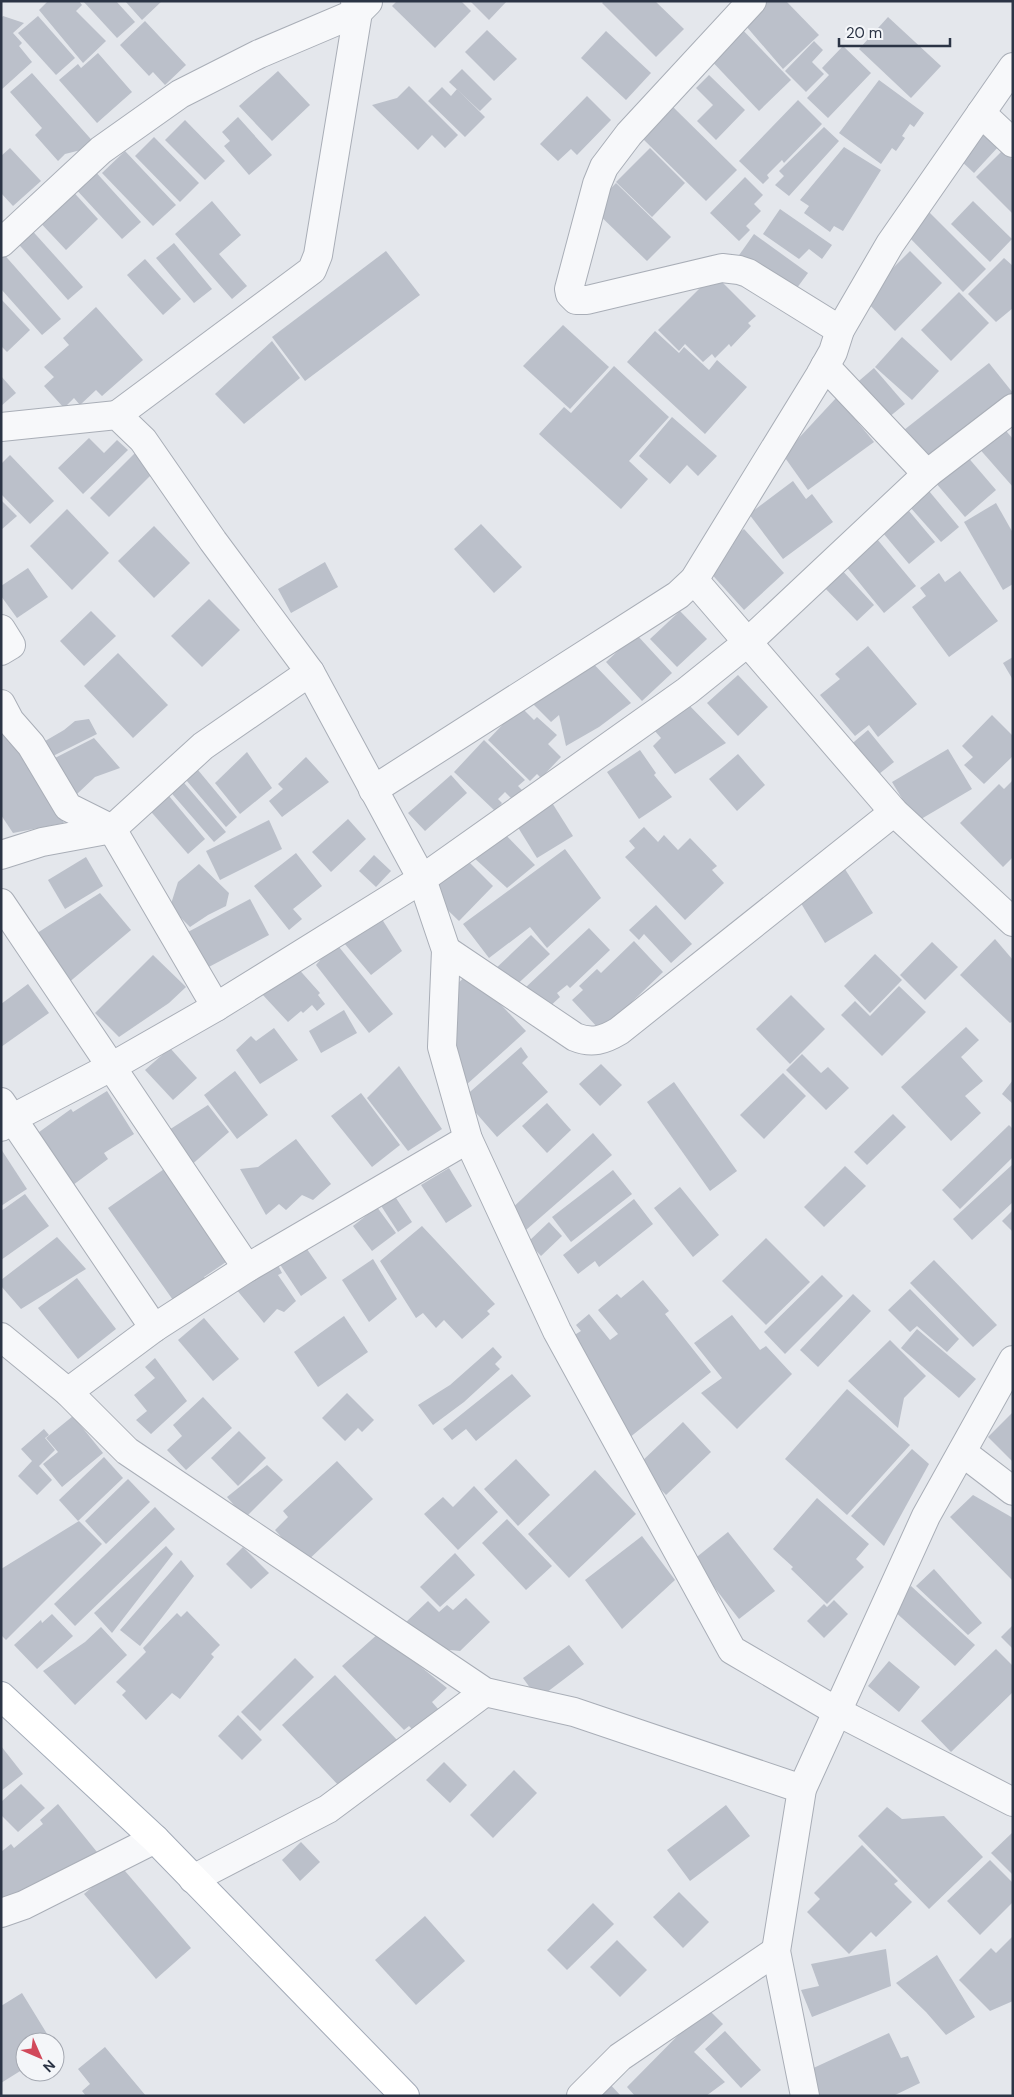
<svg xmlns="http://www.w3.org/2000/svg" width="1014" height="2097" viewBox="0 0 1014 2097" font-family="'DM Sans',sans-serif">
<rect width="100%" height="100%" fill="#e4e7ec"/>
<g fill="#bbc0ca">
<polygon points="48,1 79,1 82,5 76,11 106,41 83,63 39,10"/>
<polygon points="83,1 116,1 135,22 117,38"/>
<polygon points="125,1 162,1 142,20"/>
<polygon points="397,1 461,1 471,11 435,48 392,6"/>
<polygon points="470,1 507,1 489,20"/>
<polygon points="604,1 655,1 684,29 656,57 602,3"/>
<polygon points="757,1 786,1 819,35 783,69 740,19"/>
<polygon points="3,16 24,23 13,33 22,43 19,46 32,62 1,90 1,18"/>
<polygon points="38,16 75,58 56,75 18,33"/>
<polygon points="888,17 941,66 911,98 859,49"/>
<polygon points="145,21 186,65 165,85 153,72 149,76 120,45"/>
<polygon points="737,24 791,80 759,111 706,55"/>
<polygon points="487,30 517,59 494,81 465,52"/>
<polygon points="606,31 651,73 626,100 581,58"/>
<polygon points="814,41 823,50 812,62 824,74 806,92 785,71"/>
<polygon points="843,46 871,73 828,118 807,98 829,75 822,68"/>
<polygon points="98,53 132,92 97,123 59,80 78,64 81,68"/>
<polygon points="462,69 492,99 480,111 449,82"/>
<polygon points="278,71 310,105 272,141 239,106"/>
<polygon points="32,73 97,146 65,154 58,161 35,135 42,128 10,92"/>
<polygon points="709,75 745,110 716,140 697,121 713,105 696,88"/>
<polygon points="879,80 924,113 914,127 910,124 902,136 905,138 896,151 892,148 881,164 839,133"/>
<polygon points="409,86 458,135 445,148 432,135 418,150 372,105 397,98"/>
<polygon points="442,87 451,96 457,89 485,117 465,137 428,101"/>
<polygon points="587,96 611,120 577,155 571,149 558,161 540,144"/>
<polygon points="798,100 822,124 784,163 782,160 767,175 769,178 763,184 739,161"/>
<polygon points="671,105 737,170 706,201 640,136"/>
<polygon points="238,117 272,155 249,175 224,146 230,141 222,132"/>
<polygon points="185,120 225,161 205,180 165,140"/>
<polygon points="824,127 839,141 789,196 775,185 784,176 779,171"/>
<polygon points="983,131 999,146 974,173 958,158"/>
<polygon points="154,137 199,183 180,202 135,156"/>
<polygon points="844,147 881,170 843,231 834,226 830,232 804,213 809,206 800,200"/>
<polygon points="10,148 41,181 13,206 1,193 1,156"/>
<polygon points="650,148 685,183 652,217 616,182"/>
<polygon points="1003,150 1013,160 1013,214 976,177"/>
<polygon points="125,151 176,205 153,226 102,173"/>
<polygon points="93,169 141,222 122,239 73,186"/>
<polygon points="745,177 763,195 754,204 761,211 746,226 750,230 739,241 710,213"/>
<polygon points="616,183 671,237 647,261 592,208"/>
<polygon points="68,186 98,219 66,250 35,217"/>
<polygon points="212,201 241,235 219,254 247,286 232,299 175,234"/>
<polygon points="973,201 1012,239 990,262 951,224"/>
<polygon points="780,209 832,245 822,259 809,249 799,259 763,234"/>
<polygon points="926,209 986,269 963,292 903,231"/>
<polygon points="28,226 83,287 68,300 14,239"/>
<polygon points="754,234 808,273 791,296 737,258"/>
<polygon points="174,243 212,289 194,303 156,258"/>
<polygon points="1,251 61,319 42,335 1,289"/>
<polygon points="386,251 420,295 305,381 272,337"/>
<polygon points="910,251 942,283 895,331 863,298"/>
<polygon points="1004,258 1013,266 1013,308 996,322 968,294"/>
<polygon points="145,259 181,299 163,315 127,275"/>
<polygon points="714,274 756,316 748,323 751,326 731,347 729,344 715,358 712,354 703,362 685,344 679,351 658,330"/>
<polygon points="959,292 989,323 951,361 921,330"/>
<polygon points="1,299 30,330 7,352 1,346"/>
<polygon points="96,307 143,360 102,396 96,390 80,405 74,398 64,408 44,386 54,377 44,367 69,345 63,338"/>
<polygon points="563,325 609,367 570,409 523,366"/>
<polygon points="655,331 679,353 684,347 709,370 717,360 747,387 705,434 627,362"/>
<polygon points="902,337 939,371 912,400 875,367"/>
<polygon points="272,341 300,378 244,424 215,394"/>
<polygon points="989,363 1013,393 1013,402 933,466 904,430"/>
<polygon points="614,366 669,417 629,461 648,479 621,509 539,434 564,407 571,413"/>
<polygon points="874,368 905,404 883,422 853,386"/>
<polygon points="1,376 16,393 1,406"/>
<polygon points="837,397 874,442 808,490 783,455"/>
<polygon points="672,417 717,456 698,476 687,465 670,484 639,456"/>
<polygon points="1001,425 1013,439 1013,487 977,446"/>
<polygon points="89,438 104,453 117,440 128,450 83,494 58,468"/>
<polygon points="139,449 158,468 109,517 90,498"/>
<polygon points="10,455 54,501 30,524 1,494 1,464"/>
<polygon points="966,455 996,490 965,517 935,482"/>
<polygon points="793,481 806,499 812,494 833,522 783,559 749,514"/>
<polygon points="929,491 959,527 941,542 910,507"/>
<polygon points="1,500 17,516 1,530"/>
<polygon points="996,503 1013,533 1013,584 1003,590 964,522"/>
<polygon points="67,509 109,553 72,590 30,546"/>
<polygon points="909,511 935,542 909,564 883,533"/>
<polygon points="481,524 522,567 494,593 454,549"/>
<polygon points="154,526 190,563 154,598 118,561"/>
<polygon points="744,529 784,573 744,610 707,569 733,545 730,541"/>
<polygon points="872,533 916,586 884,613 840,559"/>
<polygon points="325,562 338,587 291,613 278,589"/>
<polygon points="839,567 874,605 857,621 821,584"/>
<polygon points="28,568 48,597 17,618 1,596 1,586"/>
<polygon points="960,571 998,621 949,657 912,607 926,596 920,588 939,573 945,582"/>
<polygon points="209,599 240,630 202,667 171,636"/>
<polygon points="91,611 116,636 84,666 60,641"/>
<polygon points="680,611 707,639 677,667 650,639"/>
<polygon points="636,634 672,673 642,701 606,662"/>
<polygon points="868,646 917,704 878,737 869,725 855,736 820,695 840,679 835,674"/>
<polygon points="118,653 168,705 133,738 84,686"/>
<polygon points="585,655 631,703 599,727 566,746 559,715 551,722 533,704"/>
<polygon points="1013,657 1013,680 1003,663"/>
<polygon points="738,675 768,707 738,736 707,703"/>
<polygon points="685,701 726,743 675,774 653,746 661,738 654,730"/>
<polygon points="520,706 534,720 537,717 557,735 548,744 561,757 541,778 537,774 530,781 488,740"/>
<polygon points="992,715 1013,736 1013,756 984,784 964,765 973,757 962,746"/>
<polygon points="89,719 97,734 47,759 40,744 64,730 75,721"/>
<polygon points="1,722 64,823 13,833 1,815"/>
<polygon points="868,730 894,762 874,778 848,747"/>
<polygon points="94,738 120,768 95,777 77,794 53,759"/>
<polygon points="484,740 525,780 518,786 523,791 514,801 505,792 498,799 502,803 495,811 454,772"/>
<polygon points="948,749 972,789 916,822 892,782"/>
<polygon points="640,750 656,773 654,775 672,797 639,819 607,772"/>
<polygon points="247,752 272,788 240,814 215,783"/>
<polygon points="738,754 765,785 737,811 709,779"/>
<polygon points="306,757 329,782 282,817 269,801 283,789 278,784"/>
<polygon points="193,764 237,817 226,827 181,774"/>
<polygon points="451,775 467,793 425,831 408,813"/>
<polygon points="179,777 226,832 214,842 167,788"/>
<polygon points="1013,780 1013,857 1003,867 960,823 999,784 1004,789"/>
<polygon points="164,790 205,839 188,854 146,806"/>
<polygon points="549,798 573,836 537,858 514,821"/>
<polygon points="348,819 366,839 331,872 312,852"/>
<polygon points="269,820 282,849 220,880 206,851"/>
<polygon points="644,827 658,842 664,835 678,850 690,838 717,866 712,870 724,883 685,920 625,857 635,848 629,841"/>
<polygon points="500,829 535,865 507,888 472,856"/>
<polygon points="565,849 601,898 547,948 530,927 489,958 463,924"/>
<polygon points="296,853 322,886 293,909 302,919 289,930 254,886"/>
<polygon points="374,855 391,871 376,887 359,871"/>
<polygon points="86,857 103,886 65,909 48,880"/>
<polygon points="464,857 493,886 459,921 430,893"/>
<polygon points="199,864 229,893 226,906 208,915 190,927 170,907 178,882"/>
<polygon points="843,866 873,913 825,943 796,895"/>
<polygon points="100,893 131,930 67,984 34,935"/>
<polygon points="250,899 269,935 205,969 186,933"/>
<polygon points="656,905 692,944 671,963 644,934 639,940 629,930"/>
<polygon points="380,916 402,951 371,975 344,943"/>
<polygon points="589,928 610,950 570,988 567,985 557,993 560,997 547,1009 525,988"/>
<polygon points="531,935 550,954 511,990 493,971"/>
<polygon points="995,939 1013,960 1013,1021 1010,1023 960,975"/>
<polygon points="634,941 663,972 611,1022 609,1020 599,1029 572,1000 583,990 579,986 597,969 601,973"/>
<polygon points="335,942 393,1014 369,1033 316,965"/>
<polygon points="932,942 958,967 925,1000 900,975"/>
<polygon points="875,954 902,980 870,1013 844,986"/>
<polygon points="153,955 186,987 169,1003 119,1037 95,1013"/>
<polygon points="295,965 320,993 318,995 325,1004 317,1011 312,1005 303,1013 301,1011 288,1022 262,994"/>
<polygon points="470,972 526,1031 465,1086 450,1064 456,985"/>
<polygon points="28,984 49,1013 1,1047 1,1004"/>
<polygon points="899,986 926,1012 882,1056 841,1015 855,1001 870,1016"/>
<polygon points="791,995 825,1029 790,1064 756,1029"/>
<polygon points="344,1010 357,1033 321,1053 309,1031"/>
<polygon points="966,1027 979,1040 961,1057 983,1081 965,1096 981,1113 951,1141 901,1087"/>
<polygon points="274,1028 298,1060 260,1084 236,1050 251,1036 256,1041"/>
<polygon points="521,1047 528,1057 522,1063 548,1092 497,1137 463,1098"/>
<polygon points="170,1048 197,1078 173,1100 145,1070"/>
<polygon points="802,1054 821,1073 828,1067 849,1088 826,1110 786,1070"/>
<polygon points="601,1064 622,1085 600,1106 579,1084"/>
<polygon points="399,1066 442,1129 408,1151 367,1098"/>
<polygon points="235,1071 268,1115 237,1139 204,1095"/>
<polygon points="783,1073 806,1096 764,1139 740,1115"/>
<polygon points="1013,1080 1013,1104 1002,1094"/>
<polygon points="674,1082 737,1171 710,1191 647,1102"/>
<polygon points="107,1091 134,1134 104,1153 108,1159 73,1185 35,1135 71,1109 73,1112"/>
<polygon points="361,1093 400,1145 372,1167 331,1116"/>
<polygon points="547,1103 571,1130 547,1153 522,1126"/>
<polygon points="208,1105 229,1132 189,1167 161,1135"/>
<polygon points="893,1114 906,1127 867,1165 854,1152"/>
<polygon points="1009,1125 1013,1129 1013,1157 960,1209 942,1190"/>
<polygon points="593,1133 612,1155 526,1230 509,1211"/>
<polygon points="296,1139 331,1184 313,1200 302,1195 286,1210 279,1204 266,1215 240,1169 258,1167"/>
<polygon points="1,1149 27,1189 1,1206"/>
<polygon points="1013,1164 1013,1202 972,1240 953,1219"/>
<polygon points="845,1166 866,1186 824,1227 804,1207"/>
<polygon points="167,1167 229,1260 204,1277 209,1284 194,1292 191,1287 173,1300 108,1208"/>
<polygon points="449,1168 472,1206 446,1223 421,1185"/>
<polygon points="613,1170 632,1194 571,1242 552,1217"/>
<polygon points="680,1187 719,1235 693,1257 654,1208"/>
<polygon points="392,1192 412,1222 398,1232 378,1201"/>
<polygon points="25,1194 49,1226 1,1260 1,1211"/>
<polygon points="634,1199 653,1224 599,1267 595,1261 578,1274 563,1255"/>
<polygon points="377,1207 396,1233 372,1251 353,1226"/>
<polygon points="1013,1210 1013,1232 1002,1221"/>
<polygon points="549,1222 562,1236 541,1256 528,1242"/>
<polygon points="422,1226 495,1304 487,1311 490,1314 462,1339 444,1320 436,1328 423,1313 416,1318 380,1261"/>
<polygon points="57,1237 86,1269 21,1309 1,1286 1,1280"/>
<polygon points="766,1238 810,1282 766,1325 722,1281"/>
<polygon points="300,1239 327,1278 301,1296 275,1257"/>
<polygon points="373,1259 397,1299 369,1322 342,1280"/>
<polygon points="934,1260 997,1325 973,1347 910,1283"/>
<polygon points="276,1261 282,1273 278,1275 296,1301 284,1312 277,1309 264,1323 236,1289"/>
<polygon points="822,1275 843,1296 785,1354 764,1332"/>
<polygon points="77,1278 116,1329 78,1359 38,1308"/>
<polygon points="643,1280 669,1311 665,1314 711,1372 624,1442 568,1339 581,1331 576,1325 589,1314 610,1340 618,1334 598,1310 617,1294 621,1298"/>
<polygon points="910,1289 959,1339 947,1352 917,1326 910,1332 888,1310"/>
<polygon points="853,1294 871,1311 818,1367 800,1350"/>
<polygon points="732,1315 760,1350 766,1346 792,1374 737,1429 701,1393 722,1378 694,1343"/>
<polygon points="344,1316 368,1352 318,1387 294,1352"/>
<polygon points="204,1318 239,1359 213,1381 178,1340"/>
<polygon points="917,1329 976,1379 959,1398 901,1348"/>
<polygon points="890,1340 926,1376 904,1398 898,1428 848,1381"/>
<polygon points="493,1347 502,1357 495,1364 500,1369 464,1402 433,1425 418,1405 450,1385"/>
<polygon points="155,1358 187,1401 151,1434 136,1420 147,1411 134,1395 155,1378 145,1367"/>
<polygon points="512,1374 531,1396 476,1441 466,1429 452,1440 443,1429"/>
<polygon points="847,1389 910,1445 847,1515 785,1459"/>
<polygon points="347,1393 374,1420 362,1432 358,1428 345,1441 322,1418"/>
<polygon points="203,1397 232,1428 186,1470 167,1450 182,1436 173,1425"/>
<polygon points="1013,1412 1013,1462 988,1437"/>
<polygon points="73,1416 103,1453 62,1487 43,1464 58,1452 46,1438"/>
<polygon points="683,1422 711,1452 666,1495 638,1465"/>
<polygon points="44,1429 49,1435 45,1438 55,1450 39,1466 52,1480 37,1495 18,1476 32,1461 21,1449"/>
<polygon points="239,1431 266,1458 238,1486 211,1458"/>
<polygon points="912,1449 929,1464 884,1546 851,1516"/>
<polygon points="104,1457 123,1478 78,1521 59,1500"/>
<polygon points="516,1459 550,1495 518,1526 484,1489"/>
<polygon points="337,1461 373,1499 305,1563 275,1530 288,1517 283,1511"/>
<polygon points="267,1465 283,1480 245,1518 227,1497"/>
<polygon points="595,1470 636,1514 569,1578 528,1534"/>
<polygon points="128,1479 150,1502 106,1544 85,1521"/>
<polygon points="474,1486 498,1512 458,1550 424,1514 443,1497 453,1507"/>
<polygon points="973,1495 1013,1518 1013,1581 950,1517"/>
<polygon points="817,1498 869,1544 856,1559 864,1567 827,1604 791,1569 793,1567 773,1549"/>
<polygon points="155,1507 175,1529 75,1626 54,1604"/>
<polygon points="507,1519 552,1566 526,1590 482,1543"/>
<polygon points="79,1521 102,1544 6,1640 1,1635 1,1569"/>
<polygon points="728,1532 775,1591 739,1619 693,1560"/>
<polygon points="642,1536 675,1580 622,1629 585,1580"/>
<polygon points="166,1546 173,1554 112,1633 94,1613"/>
<polygon points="243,1547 269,1573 251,1589 226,1564"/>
<polygon points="455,1553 475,1575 440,1607 420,1587"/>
<polygon points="181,1560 194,1576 140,1646 120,1630"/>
<polygon points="934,1569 982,1623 968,1635 916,1586"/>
<polygon points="911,1586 975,1645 955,1666 892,1609"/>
<polygon points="466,1598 490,1622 460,1651 440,1649 404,1624 428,1601 439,1612 447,1605 453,1610"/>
<polygon points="834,1600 848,1614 824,1638 807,1621 824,1604 827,1607"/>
<polygon points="187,1611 220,1645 211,1654 214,1657 180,1699 172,1693 146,1720 122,1695 126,1691 116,1682 146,1652 143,1648 177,1613 181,1617"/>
<polygon points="52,1614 73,1636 37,1669 14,1645 41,1620 42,1623"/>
<polygon points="1013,1625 1013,1649 1001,1637"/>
<polygon points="101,1627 127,1655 75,1705 43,1671 85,1642"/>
<polygon points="379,1633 447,1688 432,1702 439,1710 416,1733 409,1726 404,1730 342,1666"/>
<polygon points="569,1645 584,1664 538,1699 523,1678"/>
<polygon points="996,1649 1013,1666 1013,1692 951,1752 921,1721"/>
<polygon points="295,1658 314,1677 260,1731 241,1712"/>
<polygon points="889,1661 920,1687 899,1712 868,1686"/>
<polygon points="335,1675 398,1741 340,1787 282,1725"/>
<polygon points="238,1715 262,1740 242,1760 218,1736"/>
<polygon points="1,1746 23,1774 1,1791"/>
<polygon points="444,1762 467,1785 450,1803 426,1780"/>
<polygon points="514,1770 537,1793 493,1838 470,1815"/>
<polygon points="21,1784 45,1808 18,1832 1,1815 1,1802"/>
<polygon points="58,1804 97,1852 1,1901 1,1852 11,1844 14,1848 43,1824 40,1820"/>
<polygon points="726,1805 750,1836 690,1881 667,1850"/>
<polygon points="887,1807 902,1819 944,1816 983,1857 929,1909 858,1836"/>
<polygon points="1013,1832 1013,1875 991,1853"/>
<polygon points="301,1842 320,1862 300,1881 282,1860"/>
<polygon points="862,1845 898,1881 894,1884 912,1902 876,1937 871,1932 849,1954 807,1912 820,1899 814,1893"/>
<polygon points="990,1860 1013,1883 1013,1902 980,1935 947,1901"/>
<polygon points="119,1864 191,1948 156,1979 84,1894"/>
<polygon points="679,1892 709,1922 683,1948 653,1917"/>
<polygon points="593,1903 614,1924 567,1970 547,1950"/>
<polygon points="425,1916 465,1961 416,2005 375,1960"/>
<polygon points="1013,1936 1013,2001 990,2011 959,1980 991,1948 996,1953"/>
<polygon points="617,1940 647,1970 620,1997 590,1967"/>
<polygon points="886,1949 891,1986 812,2017 801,1990 819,1986 811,1964"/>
<polygon points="937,1955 975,2017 946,2035 926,2012 896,1983"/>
<polygon points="22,1993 52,2042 25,2042 25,2068 1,2083 1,2006"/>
<polygon points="706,2007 723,2024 694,2052 725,2082 706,2096 635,2096 627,2087"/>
<polygon points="725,2031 761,2070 741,2088 705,2049"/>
<polygon points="889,2033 901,2058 908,2056 920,2083 893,2096 818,2096 807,2071"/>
<polygon points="105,2047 146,2096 86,2096 82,2091 90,2084 78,2069"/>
<polygon points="608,2082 621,2096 594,2096"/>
</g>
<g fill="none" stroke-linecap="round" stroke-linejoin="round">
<defs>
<g id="minor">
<polyline points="752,1 629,134 604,167 597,184 569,289 570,294 576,300 587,300 722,268 739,270 748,273 840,330"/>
<polyline points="981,113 1013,143"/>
<polyline points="1,243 101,150 180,94 259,54 358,12 368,2"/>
<polyline points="825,366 927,474"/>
<polyline points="117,415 312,270 318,255 358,12 355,1"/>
<polyline points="1,427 117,415 143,440 213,541 310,672 422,879 446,950 442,1047 468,1139 557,1331 732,1650 838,1712 1013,1802"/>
<polyline points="694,580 894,812 1013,922"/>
<polyline points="1,629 11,645 1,651"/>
<polyline points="1,704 10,721 31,745 68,807 112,829 216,1007"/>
<polyline points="373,790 678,595 694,580 820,375 833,352 840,330 890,244 1013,67"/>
<polyline points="1,855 42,842 112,829 203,746 310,672"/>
<polyline points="1,903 247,1268"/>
<path d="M446 950 575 1037C592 1044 604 1040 619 1031L894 812"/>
<polyline points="1,1102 154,1328"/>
<polyline points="1,1127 13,1118 111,1067 216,1007 422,879 687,691 748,642 927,474 1013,408"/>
<polyline points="1,1337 68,1392 127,1451 485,1692 574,1712 802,1789"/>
<polyline points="68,1392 154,1328 247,1268 468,1139"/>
<polyline points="962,1452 1013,1491"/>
<polyline points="193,1879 328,1809 485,1692"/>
<polyline points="1,1913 24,1905 155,1839"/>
<polyline points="581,2096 620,2057 776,1951"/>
<polyline points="805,2096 776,1951 802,1789 926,1516 1013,1360"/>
</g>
<polyline id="major" points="1,1696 155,1839 405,2096"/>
</defs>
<use href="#minor" stroke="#a9aeb7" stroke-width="30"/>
<use href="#major" stroke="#a3abb8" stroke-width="30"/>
<use href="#minor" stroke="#f7f8fa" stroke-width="28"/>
<use href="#major" stroke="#fff" stroke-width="28"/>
</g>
<rect width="1014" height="2097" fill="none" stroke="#2b3445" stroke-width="5"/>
<g transform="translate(40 2057) rotate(135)"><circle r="24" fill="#f4f6f9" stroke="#a4a8b1"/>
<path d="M0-4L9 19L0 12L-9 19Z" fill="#d1495b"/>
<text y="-8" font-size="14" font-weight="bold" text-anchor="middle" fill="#2b3445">N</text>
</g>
<path d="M839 38v8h111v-8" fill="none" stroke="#2b3445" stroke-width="2.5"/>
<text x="846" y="38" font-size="15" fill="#2b3445" stroke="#f4f6f9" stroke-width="4" paint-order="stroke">20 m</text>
</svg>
